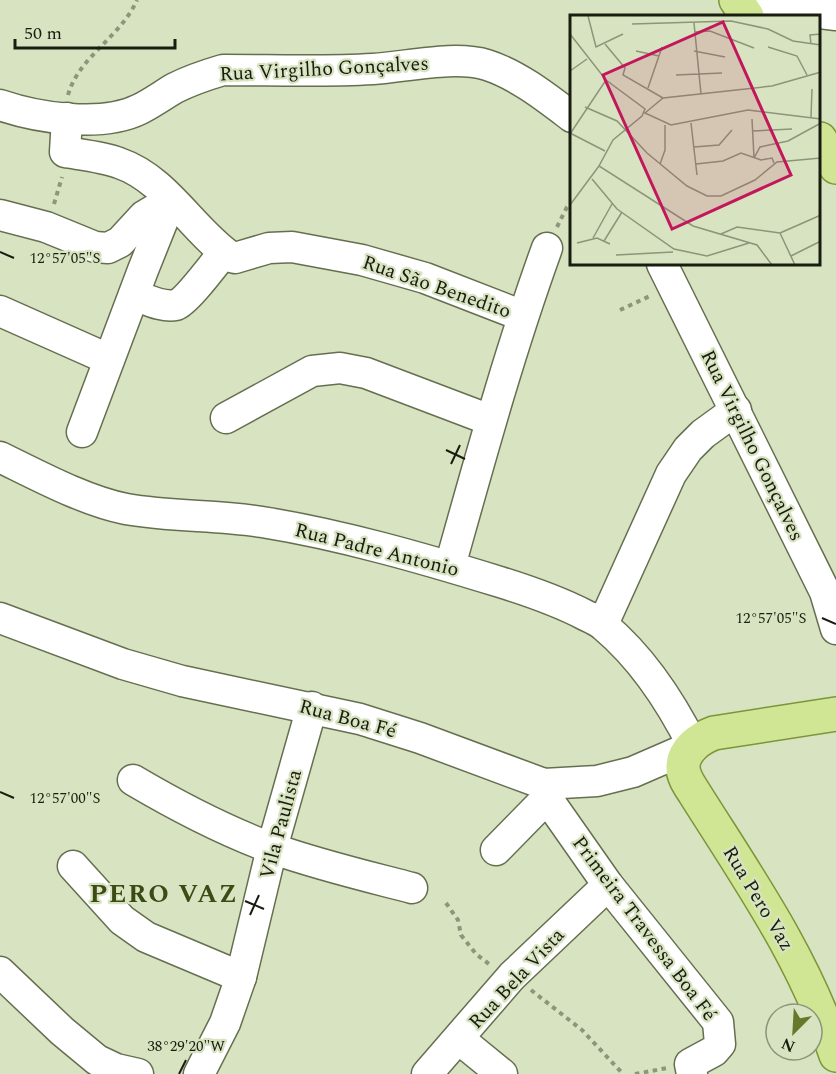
<svg xmlns="http://www.w3.org/2000/svg" width="836" height="1074" viewBox="0 0 836 1074" font-family="Spectral,serif">
<rect width="100%" height="100%" fill="#d8e4c1"/>
<g fill="none" stroke-linecap="round" stroke-linejoin="round">
<defs>
<g id="minor">
<polyline points="738,3 836,15"/>
<path d="M0 105C38 118 102 128 140 109 152 103 163 95 175 88 191 80 206 75 223 70 273 70 323 72 373 69 407 67 454 55 487 65 518 75 547 98 572 117"/>
<path d="M67 118 65 152C83 155 103 157 119 163 166 179 192 230 231 257L235 258 269 248 292 247 362 260 425 278 523 316"/>
<polyline points="0,215 46,227 95,247 108,248 120,242 144,216 171,200"/>
<polyline points="662,264 825,592 836,629"/>
<path d="M134 295C146 299 163 308 176 305 187 301 215 263 224 252"/>
<polyline points="0,311 108,359"/>
<polyline points="226,418 312,371 340,368 366,373 490,420"/>
<polyline points="82,432 143,270 171,200"/>
<path d="M0 457C37 475 85 501 126 509 171 517 217 515 262 522 342 535 422 558 500 582 529 591 558 601 585 615 591 618 599 621 604 626 642 658 671 702 693 746L633 772 597 781 544 784 420 738 360 719 182 681 123 664 0 618"/>
<path d="M450 566C480 459 509 353 547 248"/>
<polyline points="603,624 671,474 688,449 703,434 736,410"/>
<path d="M133 780C177 806 225 831 274 849 319 865 366 876 412 888"/>
<polyline points="544,784 547,798 608,885 718,1022 720,1044 714,1051 690,1064 692,1074"/>
<polyline points="496,850 547,798"/>
<polyline points="73,866 122,920 146,937 241,977"/>
<polyline points="0,972 62,1031 97,1060 116,1069 138,1074"/>
<polyline points="459,1039 502,1074"/>
<polyline points="199,1074 225,1023 241,977 272,848 312,707"/>
<polyline points="427,1074 512,976 608,885"/>
</g>
<g id="major">
<polyline points="736,0 747,16"/>
<polyline points="820,139 836,167"/>
<path d="M836 714 714 733C700 738 683 750 683 767 683 777 690 786 695 794 748 878 805 959 836 1055"/>
</g>
</defs>
<use href="#minor" stroke="#656f50" stroke-width="33"/>
<use href="#major" stroke="#7c9538" stroke-width="36"/>
<g stroke="#8d957b" stroke-width="4" stroke-dasharray="4.5 4.5" stroke-linecap="butt">
<path d="M68 95C79 56 120 38 137 0"/>
<polyline points="54,204 62,177"/>
<polyline points="557,227 567,207 572,202"/>
<polyline points="620,310 650,296"/>
<polyline points="446,903 458,920 461,935 476,954 489,964"/>
<polyline points="531,990 582,1030 623,1074"/>
<polyline points="635,1074 667,1068"/>
</g>
<use href="#minor" stroke="#fff" stroke-width="30"/>
<use href="#major" stroke="#d1e694" stroke-width="33"/>
</g>
<path fill="none" stroke="#191d10" stroke-width="2" d="M0 252 14 258M446 450 465 459M451 464 460 445M822 618 836 624M0 792 14 798M245 901 264 909M250 915 259 895M179 1074 186 1060"/>
<g text-anchor="middle" stroke-width="4.5" stroke-linejoin="round" paint-order="stroke">
<g font-size="20" fill="#191d10" stroke="#d8e4c1">
<text transform="translate(324 68) rotate(-3)" y="7">Rua Virgilho Gonçalves</text>
<text transform="translate(437 286) rotate(19)" y="7">Rua São Benedito</text>
<text transform="translate(753 445) rotate(64)" y="7">Rua Virgilho Gonçalves</text>
<text transform="translate(377 549) rotate(14)" y="7">Rua Padre Antonio</text>
<text transform="translate(348 718) rotate(15)" y="7">Rua Boa Fé</text>
<text transform="translate(280 824) rotate(-75)" y="7">Vila Paulista</text>
<text transform="translate(759 898) rotate(59)" y="7">Rua Pero Vaz</text>
<text transform="translate(645 928) rotate(53)" y="7">Primeira Travessa Boa Fé</text>
<text transform="translate(516 978) rotate(-47)" y="7">Rua Bela Vista</text>
</g>
<g font-size="26" font-weight="bold" letter-spacing="1.5" fill="#3c4a13" stroke="#d8e4c1">
<text x="164" y="902">PERO VAZ</text>
</g>
</g>
<g transform="translate(570 15)">
<rect width="250" height="250" fill="#d8e4c1"/>
<path fill="none" stroke="#8c947a" stroke-width="1.5" d="M18 1 26 32 53 19M124 8 131 79M62 9 161 6 198 14 223 26 251 30M124 17 140 16 184 33M0 19 36 65 75 94 72 101 43 125 29 151 123 211 187 230 202 250M35 29 55 53 53 60 93 83M241 29 240 20 251 19M198 32 227 41 237 60M66 36 89 41M124 36 155 42M0 56 17 44M251 57 202 71 93 83 75 98 101 110 178 95 251 104M106 60 152 58M78 73 92 32M15 92 47 106 77 138 117 171 137 181H151L185 165 207 147 251 143M241 102 242 74M182 104 184 143M121 108 127 160M182 116 222 114M0 118 35 136M0 119 36 65M124 132 149 130 162 115M184 143 190 132 218 126 251 108M90 149 95 135V110M126 149 153 146 171 138 191 145 202 143 204 148M22 164 47 194 104 234 137 241 179 228M0 190 29 151M210 218 251 200M210 218 225 250M151 219 167 212 210 218M23 223 42 189M34 226 52 197M7 228 27 223 40 229M46 240 103 237M221 241 251 226"/>
<path fill="#c2185b" fill-opacity="0.15" stroke="#c2185b" stroke-width="3" d="M153 7 221 160 102 214 33 60Z"/>
<rect width="250" height="250" fill="none" stroke="#191d10" stroke-width="3"/>
</g>
<g font-size="15" text-anchor="middle" fill="#191d10" stroke="#d8e4c1" stroke-width="4.5" stroke-linejoin="round" paint-order="stroke">
<text x="65" y="263">12°57'05"S</text>
<text x="771" y="623">12°57'05"S</text>
<text x="65" y="803">12°57'00"S</text>
<text x="186" y="1051">38°29'20"W</text>
</g>
<g transform="translate(794 1032) rotate(204)"><circle r="28" fill="#d8e4c1" stroke="#8c947a" stroke-width="1.5"/>
<path d="M0-4.5L10 22L0 15L-10 22Z" fill="#64792a"/>
<text y="-9" font-size="16" font-weight="bold" text-anchor="middle" fill="#191d10">N</text>
</g>
<path d="M15 39v9h160v-9" fill="none" stroke="#191d10" stroke-width="3"/>
<text x="24" y="39" font-size="18" fill="#191d10" stroke="#d8e4c1" stroke-width="4.5" paint-order="stroke">50 m</text>
</svg>
